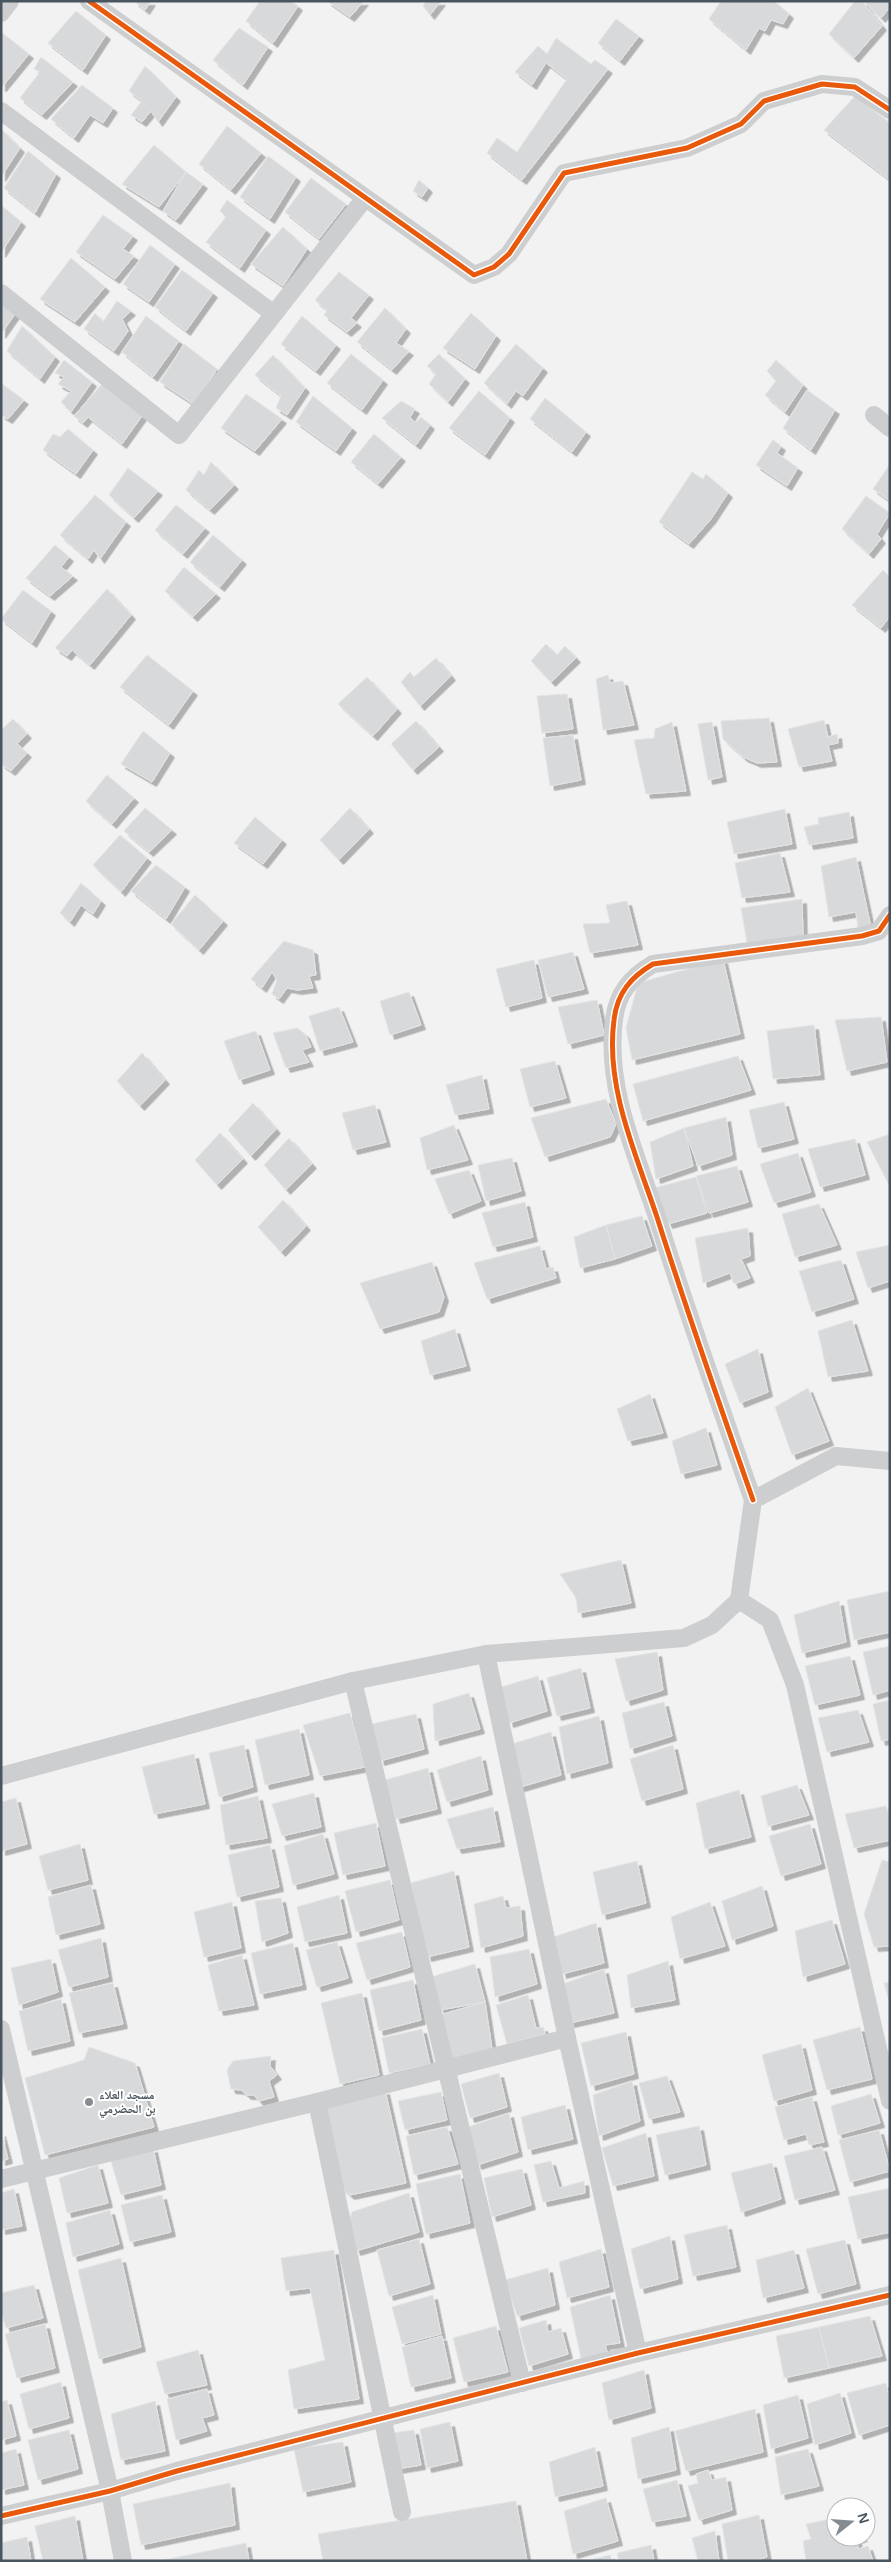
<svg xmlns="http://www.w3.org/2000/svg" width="891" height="2562" viewBox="0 0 891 2562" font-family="Arial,'Noto Naskh Arabic',sans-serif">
<defs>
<filter id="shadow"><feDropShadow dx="4.5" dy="4.5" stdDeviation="0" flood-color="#0004"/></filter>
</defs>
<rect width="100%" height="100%" fill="#f2f2f2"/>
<g fill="#d8d9da" stroke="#e3e4e5" filter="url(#shadow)">
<polygon points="134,1 151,1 145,10"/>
<polygon points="260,1 291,1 298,6 273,43 246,21"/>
<polygon points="327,1 364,1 350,17"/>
<polygon points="426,1 441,1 430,15 423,6"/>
<polygon points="721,1 774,1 789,14 783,24 771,20 765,31 759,28 746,50 709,19"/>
<polygon points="855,1 862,1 882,26 854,58 829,34"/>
<polygon points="863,1 890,1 890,7 881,18"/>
<polygon points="76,11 106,35 83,70 48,43"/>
<polygon points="616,19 639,36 620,61 598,43"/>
<polygon points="239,28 268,47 243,85 213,60"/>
<polygon points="1,32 29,54 2,87 1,87"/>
<polygon points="556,38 591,64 595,60 608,69 522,180 487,153 497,138 517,152 567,79 546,63 532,85 515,72 538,46 547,54"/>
<polygon points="41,57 73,82 42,115 20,98 40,72 34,69"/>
<polygon points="145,66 176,97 158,122 151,111 142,122 131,115 142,101 129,91"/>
<polygon points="82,85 113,108 103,123 90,115 74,138 51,119"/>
<polygon points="855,96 890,123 890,180 824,130"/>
<polygon points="227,126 261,153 231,190 199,164"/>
<polygon points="1,129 20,148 1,177"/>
<polygon points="154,145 186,172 159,207 122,184"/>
<polygon points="28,151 56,174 35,213 4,188"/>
<polygon points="268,156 296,177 270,219 240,197"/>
<polygon points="186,172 203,184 176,220 163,211"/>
<polygon points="311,178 346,204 319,239 285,212"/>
<polygon points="419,180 428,188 422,197 413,191"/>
<polygon points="227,200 266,230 240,268 206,242 226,217 220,211"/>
<polygon points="1,205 21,222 1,253"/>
<polygon points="103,215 133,236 123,249 134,256 115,279 76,252"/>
<polygon points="283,227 307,249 283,286 251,264"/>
<polygon points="150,245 175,264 149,302 123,284"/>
<polygon points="71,258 105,287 75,322 40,299"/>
<polygon points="182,270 213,293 186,331 155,307"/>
<polygon points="339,272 369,295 351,318 357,323 347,332 324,315 327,310 315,300"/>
<polygon points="117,301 131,311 122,319 128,331 114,351 84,329 95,313 103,322"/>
<polygon points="1,303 15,314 1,334"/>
<polygon points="385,308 406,329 396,343 409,351 392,370 357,342"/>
<polygon points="471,313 496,336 475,369 443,348"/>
<polygon points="146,316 179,341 153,377 122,352"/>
<polygon points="302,316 336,345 316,371 281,344"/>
<polygon points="22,326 55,357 40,379 7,351"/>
<polygon points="184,344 217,369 195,405 160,382"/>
<polygon points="516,344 543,368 523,396 516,391 507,404 484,383"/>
<polygon points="351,354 383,380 362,410 327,383"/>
<polygon points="439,354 465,379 448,402 429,384 436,374 427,366"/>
<polygon points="273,355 305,388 287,415 276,408 281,396 255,375"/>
<polygon points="64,360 92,382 71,412 61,402 71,391 58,384 64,377 55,373"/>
<polygon points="776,360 803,385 785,412 765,395 776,381 767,371"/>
<polygon points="1,383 24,400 8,419 1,415"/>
<polygon points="102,384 142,416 122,444 88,417 83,423 74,416"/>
<polygon points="807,390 835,410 811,450 783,428"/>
<polygon points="479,391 510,418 485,455 449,428"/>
<polygon points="246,394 282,419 255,451 221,428"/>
<polygon points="313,396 352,428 336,451 296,422"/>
<polygon points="545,398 586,432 572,452 530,419"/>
<polygon points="401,401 415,409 410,417 415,423 421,417 430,425 416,445 382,418"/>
<polygon points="68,429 93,450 76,474 43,450 53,434 60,437"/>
<polygon points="374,434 401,457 378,484 351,462"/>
<polygon points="773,440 781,446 777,453 798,468 787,486 756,465"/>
<polygon points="211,462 234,485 210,510 186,490 199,470 204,475"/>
<polygon points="890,464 890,501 873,489"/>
<polygon points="128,468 158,491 134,518 109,495"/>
<polygon points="692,472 703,479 706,474 728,493 711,519 689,544 659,522"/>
<polygon points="95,495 126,522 100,559 94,550 88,559 60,535"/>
<polygon points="866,496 890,513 877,534 881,539 869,554 842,529"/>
<polygon points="176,505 205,528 183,554 155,530"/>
<polygon points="213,535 242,560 220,587 190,562"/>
<polygon points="55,545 69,557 61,567 73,576 50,596 26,578"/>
<polygon points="184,567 216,594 193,617 165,591"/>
<polygon points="883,570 890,577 890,616 881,628 852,605"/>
<polygon points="107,589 131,615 90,665 72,650 67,656 55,648"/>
<polygon points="23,590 51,611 32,643 1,619"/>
<polygon points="546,644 557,655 565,646 576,658 551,682 531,661"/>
<polygon points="147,655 193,691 169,725 120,687"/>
<polygon points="436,658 451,676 420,706 401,682 410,672 414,677"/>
<polygon points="608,675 610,683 623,681 634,725 603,730 596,679"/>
<polygon points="367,677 397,709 373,736 338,704"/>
<polygon points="567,694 573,729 542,733 537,696"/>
<polygon points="769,718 777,762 757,763 743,757 723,739 721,721"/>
<polygon points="13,719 27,734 17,744 27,753 11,771 1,764 1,730"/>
<polygon points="824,720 828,737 837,734 838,743 828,745 832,761 799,767 788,729"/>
<polygon points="416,721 439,747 413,770 391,744"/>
<polygon points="672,722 686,791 646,794 634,740 654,738 655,729"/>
<polygon points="712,722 722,777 708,780 698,724"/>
<polygon points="143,731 170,753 152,782 121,764"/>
<polygon points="573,735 581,780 550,786 543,738"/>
<polygon points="107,775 134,798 112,824 86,801"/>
<polygon points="145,808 172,830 149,852 124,831"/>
<polygon points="350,808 369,829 339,860 320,840"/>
<polygon points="785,809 792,844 734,854 727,822"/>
<polygon points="849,812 853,838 809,845 804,827 819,824 818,818"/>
<polygon points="255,817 282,840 263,864 234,843"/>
<polygon points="120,835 147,858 121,892 93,865"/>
<polygon points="780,853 790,892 742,898 735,863"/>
<polygon points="856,857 871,928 858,929 856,912 829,917 821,866"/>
<polygon points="156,865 185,887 166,919 131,891"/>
<polygon points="81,883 101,901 93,914 81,905 70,922 60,913"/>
<polygon points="195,895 223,921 199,950 171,924"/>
<polygon points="802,899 803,936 747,943 741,908"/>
<polygon points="627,901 638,945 590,953 583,924 610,923 606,905"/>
<polygon points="284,941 313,950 316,975 309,976 313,988 297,990 287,988 279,999 272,994 277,980 272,972 262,988 251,979"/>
<polygon points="573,952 584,989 548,997 538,960"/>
<polygon points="723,959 740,1034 632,1060 626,1028 638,983"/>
<polygon points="534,960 542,998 506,1007 496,969"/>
<polygon points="409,992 421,1025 390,1035 380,1001"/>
<polygon points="597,1000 604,1035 568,1044 558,1007"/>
<polygon points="339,1007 353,1042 320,1051 309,1016"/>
<polygon points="881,1017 887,1062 847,1071 835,1020"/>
<polygon points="814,1025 820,1075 773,1079 767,1031"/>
<polygon points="297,1028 305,1034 311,1047 302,1050 309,1062 286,1068 273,1033"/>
<polygon points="256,1031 270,1070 239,1080 224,1041"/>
<polygon points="142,1053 165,1080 140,1106 117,1081"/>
<polygon points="738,1056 751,1090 643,1121 633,1084"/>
<polygon points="555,1061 566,1098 530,1107 520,1069"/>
<polygon points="482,1075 489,1109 455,1115 446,1085"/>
<polygon points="606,1099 616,1124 610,1137 545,1157 531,1118"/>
<polygon points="784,1102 794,1139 758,1148 749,1110"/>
<polygon points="253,1103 276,1129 251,1156 228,1130"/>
<polygon points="375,1105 386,1142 353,1150 342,1113"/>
<polygon points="726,1117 732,1155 698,1166 684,1128"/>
<polygon points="454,1125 468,1160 427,1170 420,1138"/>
<polygon points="684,1128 693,1166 656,1179 650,1142"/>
<polygon points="220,1133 243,1159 217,1185 195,1160"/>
<polygon points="890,1134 890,1187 867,1142"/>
<polygon points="289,1138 312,1164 286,1190 264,1165"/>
<polygon points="855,1139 865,1175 820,1187 808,1149"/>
<polygon points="798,1153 811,1192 774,1203 760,1164"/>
<polygon points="512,1158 521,1191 486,1201 478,1165"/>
<polygon points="737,1166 748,1202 709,1213 696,1176"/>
<polygon points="469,1170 481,1201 449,1214 435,1179"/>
<polygon points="696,1177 707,1213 668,1224 654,1188"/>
<polygon points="283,1200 306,1226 281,1252 258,1227"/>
<polygon points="525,1202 533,1237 493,1247 482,1213"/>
<polygon points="819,1204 837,1245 795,1257 782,1214"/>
<polygon points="642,1216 652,1246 615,1259 606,1225"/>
<polygon points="606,1225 615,1259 580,1268 574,1237"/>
<polygon points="748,1228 750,1256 741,1259 750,1278 734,1284 730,1273 703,1283 695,1238"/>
<polygon points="890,1245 890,1281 868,1288 856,1252"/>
<polygon points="540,1246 546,1269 553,1267 556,1278 487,1299 474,1263"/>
<polygon points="841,1260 854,1299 812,1312 799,1271"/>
<polygon points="432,1262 444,1297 439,1312 380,1329 360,1283"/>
<polygon points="852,1320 868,1371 828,1377 818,1331"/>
<polygon points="455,1329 466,1366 430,1375 421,1341"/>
<polygon points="758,1349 768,1392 740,1403 725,1364"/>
<polygon points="808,1388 829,1441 792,1455 775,1407"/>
<polygon points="650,1394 663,1433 628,1441 617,1409"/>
<polygon points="706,1428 717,1465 681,1474 672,1441"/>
<polygon points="621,1560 631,1603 578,1613 576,1598 560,1574"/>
<polygon points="890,1591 890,1632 854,1640 847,1600"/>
<polygon points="839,1601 846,1642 802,1653 794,1615"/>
<polygon points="890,1646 890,1690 873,1695 863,1652"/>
<polygon points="657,1652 663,1690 626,1701 615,1659"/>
<polygon points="850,1656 860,1695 815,1705 805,1666"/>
<polygon points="581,1668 590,1708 557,1716 547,1678"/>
<polygon points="538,1676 547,1711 509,1723 501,1687"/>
<polygon points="469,1693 480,1729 435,1741 433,1704"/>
<polygon points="890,1700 890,1739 881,1741 873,1704"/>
<polygon points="664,1702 672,1736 630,1749 622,1713"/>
<polygon points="858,1710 869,1742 827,1752 818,1718"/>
<polygon points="350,1713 365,1767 320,1776 303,1725"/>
<polygon points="416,1714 424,1749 380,1761 372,1724"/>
<polygon points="599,1716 608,1763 567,1774 559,1727"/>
<polygon points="299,1729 309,1775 265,1785 255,1740"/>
<polygon points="551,1732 561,1775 517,1788 505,1746"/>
<polygon points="244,1745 253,1787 219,1797 209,1753"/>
<polygon points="673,1745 683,1789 642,1801 630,1759"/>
<polygon points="194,1754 205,1804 154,1814 142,1767"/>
<polygon points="481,1756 488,1790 447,1802 437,1770"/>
<polygon points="428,1768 437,1809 396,1819 385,1780"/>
<polygon points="797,1785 809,1815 768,1826 761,1796"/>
<polygon points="739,1790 751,1837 705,1849 696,1803"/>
<polygon points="314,1793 321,1827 282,1836 272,1804"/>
<polygon points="258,1796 267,1838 226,1845 220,1805"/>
<polygon points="16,1798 27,1844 1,1851 1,1802"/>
<polygon points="886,1806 890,1818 890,1840 854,1848 845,1814"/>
<polygon points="493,1807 500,1842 457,1849 447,1819"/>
<polygon points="376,1823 385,1866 343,1875 334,1833"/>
<polygon points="810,1824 821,1864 781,1876 769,1836"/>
<polygon points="323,1834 334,1874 293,1885 284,1846"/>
<polygon points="80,1844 88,1880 48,1890 39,1856"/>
<polygon points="270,1845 279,1887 237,1897 228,1855"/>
<polygon points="882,1860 890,1862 890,1946 874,1947 864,1914"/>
<polygon points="637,1861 646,1903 602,1915 593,1872"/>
<polygon points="454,1871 469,1947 427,1957 411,1883"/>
<polygon points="390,1880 399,1920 356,1932 345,1891"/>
<polygon points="91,1885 100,1924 56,1935 48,1897"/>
<polygon points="762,1886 773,1926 732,1940 722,1901"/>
<polygon points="339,1895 347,1933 305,1942 297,1907"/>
<polygon points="503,1896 506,1908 520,1906 523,1936 481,1948 474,1904"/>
<polygon points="281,1898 288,1933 262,1942 255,1901"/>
<polygon points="232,1902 241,1948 204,1957 194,1912"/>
<polygon points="710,1902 725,1946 680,1959 671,1917"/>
<polygon points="832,1920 845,1964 803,1977 795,1931"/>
<polygon points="596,1923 604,1963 562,1974 553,1937"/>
<polygon points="402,1932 410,1967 367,1980 356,1943"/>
<polygon points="101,1938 108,1977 69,1987 58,1950"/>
<polygon points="337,1942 348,1978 317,1987 306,1950"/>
<polygon points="293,1943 302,1985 260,1994 251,1953"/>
<polygon points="529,1949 537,1984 495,1997 490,1957"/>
<polygon points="242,1955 254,2005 219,2011 208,1965"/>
<polygon points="51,1959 58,1992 19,2005 11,1968"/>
<polygon points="668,1961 675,2000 631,2008 627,1975"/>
<polygon points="475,1964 485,2002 440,2010 431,1977"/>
<polygon points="604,1969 614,2013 570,2023 563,1984"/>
<polygon points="413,1980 421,2020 379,2031 370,1990"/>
<polygon points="890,1982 890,2004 884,1983"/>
<polygon points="113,1983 123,2024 79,2033 69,1993"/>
<polygon points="362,1993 379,2075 340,2084 321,2003"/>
<polygon points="528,1995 536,2028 543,2027 545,2034 507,2044 496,2005"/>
<polygon points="61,1999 70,2041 28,2051 19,2011"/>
<polygon points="485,2002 492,2049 452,2061 440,2015"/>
<polygon points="860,2027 872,2079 827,2090 813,2040"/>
<polygon points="422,2029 430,2064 389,2073 382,2038"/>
<polygon points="626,2032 634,2074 591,2086 581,2043"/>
<polygon points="801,2044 812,2090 774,2101 762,2055"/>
<polygon points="89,2047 135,2063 154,2127 45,2155 25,2078 84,2060"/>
<polygon points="271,2056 270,2066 277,2075 269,2081 274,2097 259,2101 254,2095 247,2095 241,2090 231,2089 227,2070 233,2061"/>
<polygon points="499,2073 507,2107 470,2118 461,2084"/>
<polygon points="667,2076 680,2112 649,2119 639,2083"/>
<polygon points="632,2081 640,2121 599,2136 593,2095"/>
<polygon points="385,2090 406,2183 350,2195 337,2184 323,2116 329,2106"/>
<polygon points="441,2092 447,2120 405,2130 398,2101"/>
<polygon points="871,2094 880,2123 838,2135 831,2106"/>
<polygon points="812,2097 824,2142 809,2145 806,2134 784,2140 775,2107"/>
<polygon points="565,2105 573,2139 528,2150 521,2117"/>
<polygon points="509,2113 518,2152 477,2165 468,2127"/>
<polygon points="699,2126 706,2165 665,2175 656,2135"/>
<polygon points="447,2127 458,2164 414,2175 406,2136"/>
<polygon points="879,2130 890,2171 850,2182 839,2140"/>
<polygon points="1,2132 8,2159 1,2161"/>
<polygon points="646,2133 654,2176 613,2186 602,2148"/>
<polygon points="822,2147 835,2190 795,2200 784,2156"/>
<polygon points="153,2148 161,2185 121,2195 110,2158"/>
<polygon points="551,2161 559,2188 584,2181 585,2193 543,2202 534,2165"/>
<polygon points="772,2163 781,2199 741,2212 731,2173"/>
<polygon points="98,2165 108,2203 67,2213 59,2178"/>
<polygon points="522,2169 531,2205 492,2217 484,2178"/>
<polygon points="460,2174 470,2223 426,2234 416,2184"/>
<polygon points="890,2188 890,2232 858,2239 848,2197"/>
<polygon points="14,2189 22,2226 1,2230 1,2193"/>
<polygon points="409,2193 419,2232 356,2251 348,2225 352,2212"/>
<polygon points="162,2195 171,2232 130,2242 121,2205"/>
<polygon points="110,2210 119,2244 73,2257 66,2223"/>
<polygon points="727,2225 736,2267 693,2276 684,2235"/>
<polygon points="670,2236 678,2279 640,2289 631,2249"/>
<polygon points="419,2239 430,2284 389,2296 377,2250"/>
<polygon points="845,2240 856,2284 818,2294 806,2249"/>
<polygon points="601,2249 609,2287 567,2298 559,2262"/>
<polygon points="334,2250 359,2399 294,2409 288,2370 325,2360 310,2288 286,2291 281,2258"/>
<polygon points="794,2250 804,2288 763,2298 756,2260"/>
<polygon points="121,2258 141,2347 99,2359 78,2270"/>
<polygon points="548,2268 555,2305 517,2316 505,2280"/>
<polygon points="34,2285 43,2318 6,2328 1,2312 1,2293"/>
<polygon points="433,2295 441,2334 402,2344 392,2307"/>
<polygon points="610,2295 620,2343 605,2345 608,2354 582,2363 570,2307"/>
<polygon points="870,2316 882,2356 829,2368 819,2327"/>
<polygon points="546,2320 548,2332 561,2328 568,2354 529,2366 519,2328"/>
<polygon points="45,2324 55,2368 17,2378 5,2334"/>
<polygon points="496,2326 508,2372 464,2382 453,2338"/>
<polygon points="819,2327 829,2368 784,2378 776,2336"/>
<polygon points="442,2336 451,2378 411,2387 402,2347"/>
<polygon points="198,2350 207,2385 165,2394 156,2362"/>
<polygon points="644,2370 651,2408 609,2420 602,2383"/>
<polygon points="61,2382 69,2418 29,2429 20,2394"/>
<polygon points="886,2383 890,2402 890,2425 859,2435 847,2393"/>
<polygon points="207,2389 214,2415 202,2418 207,2431 176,2440 167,2399"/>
<polygon points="840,2393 851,2433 815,2445 807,2404"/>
<polygon points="798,2395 808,2438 771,2449 763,2405"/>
<polygon points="7,2400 16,2436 1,2440 1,2402"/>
<polygon points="155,2401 165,2451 121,2460 111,2414"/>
<polygon points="755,2409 763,2452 686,2471 675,2431"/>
<polygon points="450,2422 458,2461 427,2468 420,2429"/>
<polygon points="669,2427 676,2470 638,2479 631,2438"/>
<polygon points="69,2430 78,2469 38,2480 28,2440"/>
<polygon points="414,2430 421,2465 397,2469 392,2433"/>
<polygon points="343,2442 351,2482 303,2492 294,2449"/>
<polygon points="595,2447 603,2486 555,2497 549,2462"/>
<polygon points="16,2449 24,2485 1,2490 1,2453"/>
<polygon points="808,2449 819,2486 781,2495 775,2457"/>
<polygon points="708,2470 712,2480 726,2477 732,2510 699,2520 688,2486 698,2483 696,2474"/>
<polygon points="677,2480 686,2516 652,2522 643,2489"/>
<polygon points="230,2483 235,2525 141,2545 133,2504"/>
<polygon points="606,2498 618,2541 573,2554 564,2511"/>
<polygon points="516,2501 527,2561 323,2561 318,2534"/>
<polygon points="759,2515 767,2557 754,2561 728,2561 722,2524"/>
<polygon points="75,2516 83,2561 43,2561 35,2526"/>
<polygon points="836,2518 836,2537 863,2537 857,2539 858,2549 868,2546 873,2561 806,2561 803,2541 811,2539 806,2524"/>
<polygon points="715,2531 719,2561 698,2561 692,2538"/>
<polygon points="27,2537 31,2561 1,2561 1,2543"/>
<polygon points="246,2543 249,2561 159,2561"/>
<polygon points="651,2545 654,2561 619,2561 617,2553"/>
<polygon points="610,2555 612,2561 586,2561"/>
</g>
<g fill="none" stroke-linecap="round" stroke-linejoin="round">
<g stroke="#ccced0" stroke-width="18">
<polyline points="89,1 474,275 494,267 509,254 564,173 687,148 741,124 764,101 822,84 855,87 890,110"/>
<polyline points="1,13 10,1"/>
<polyline points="1,111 274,314"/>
<polyline points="1,293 179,435 365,198"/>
<polyline points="874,415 890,428"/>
<polyline points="890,1461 836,1456 753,1500 739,1600 770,1620 795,1685 890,2101"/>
<path d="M753 1500C720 1406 687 1312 657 1217 636 1154 605 1087 614 1020 617 993 631 977 653 964L862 936 879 931 890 915"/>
<polyline points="486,1654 567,2038 638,2353"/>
<polyline points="353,1681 522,2383"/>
<polyline points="1,1776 353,1681 486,1654 684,1638 712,1625 739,1600"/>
<polyline points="1,2029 110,2491 123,2561"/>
<polyline points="317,2102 402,2512"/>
<polyline points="1,2179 317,2102 567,2038"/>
<polyline points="1,2516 110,2491 177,2471 638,2353 890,2295"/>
</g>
<defs>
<g id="cycleway">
<polyline points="89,1 474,275 494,267 509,254 564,173 687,148 741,124 764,101 822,84 855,87 890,110"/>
<path d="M753 1500C720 1406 687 1312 657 1217 636 1154 605 1087 614 1020 617 993 631 977 653 964L862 936 879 931 890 915"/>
<polyline points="1,2516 110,2491 177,2471 638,2353 890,2295"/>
</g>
</defs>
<use href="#cycleway" stroke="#fff" stroke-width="8"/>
<use href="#cycleway" stroke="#e8590c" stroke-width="5"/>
</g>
<circle fill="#848c92" stroke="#fff" stroke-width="2" cx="89" cy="2102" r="5"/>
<g text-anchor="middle" stroke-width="4" stroke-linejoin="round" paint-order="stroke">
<g font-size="12" font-weight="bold" fill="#49555f" stroke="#fff" text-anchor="start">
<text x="99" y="2099">مسجد العلاء<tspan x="99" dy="14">بن الحضرمي</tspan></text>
</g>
</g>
<rect width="891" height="2562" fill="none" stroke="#49555f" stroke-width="5"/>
<g transform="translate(851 2522) rotate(73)"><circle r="24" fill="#ffffff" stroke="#b6bbbf"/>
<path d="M0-4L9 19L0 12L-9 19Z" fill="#848c92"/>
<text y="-8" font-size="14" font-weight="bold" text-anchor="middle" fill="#49555f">N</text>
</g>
</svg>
